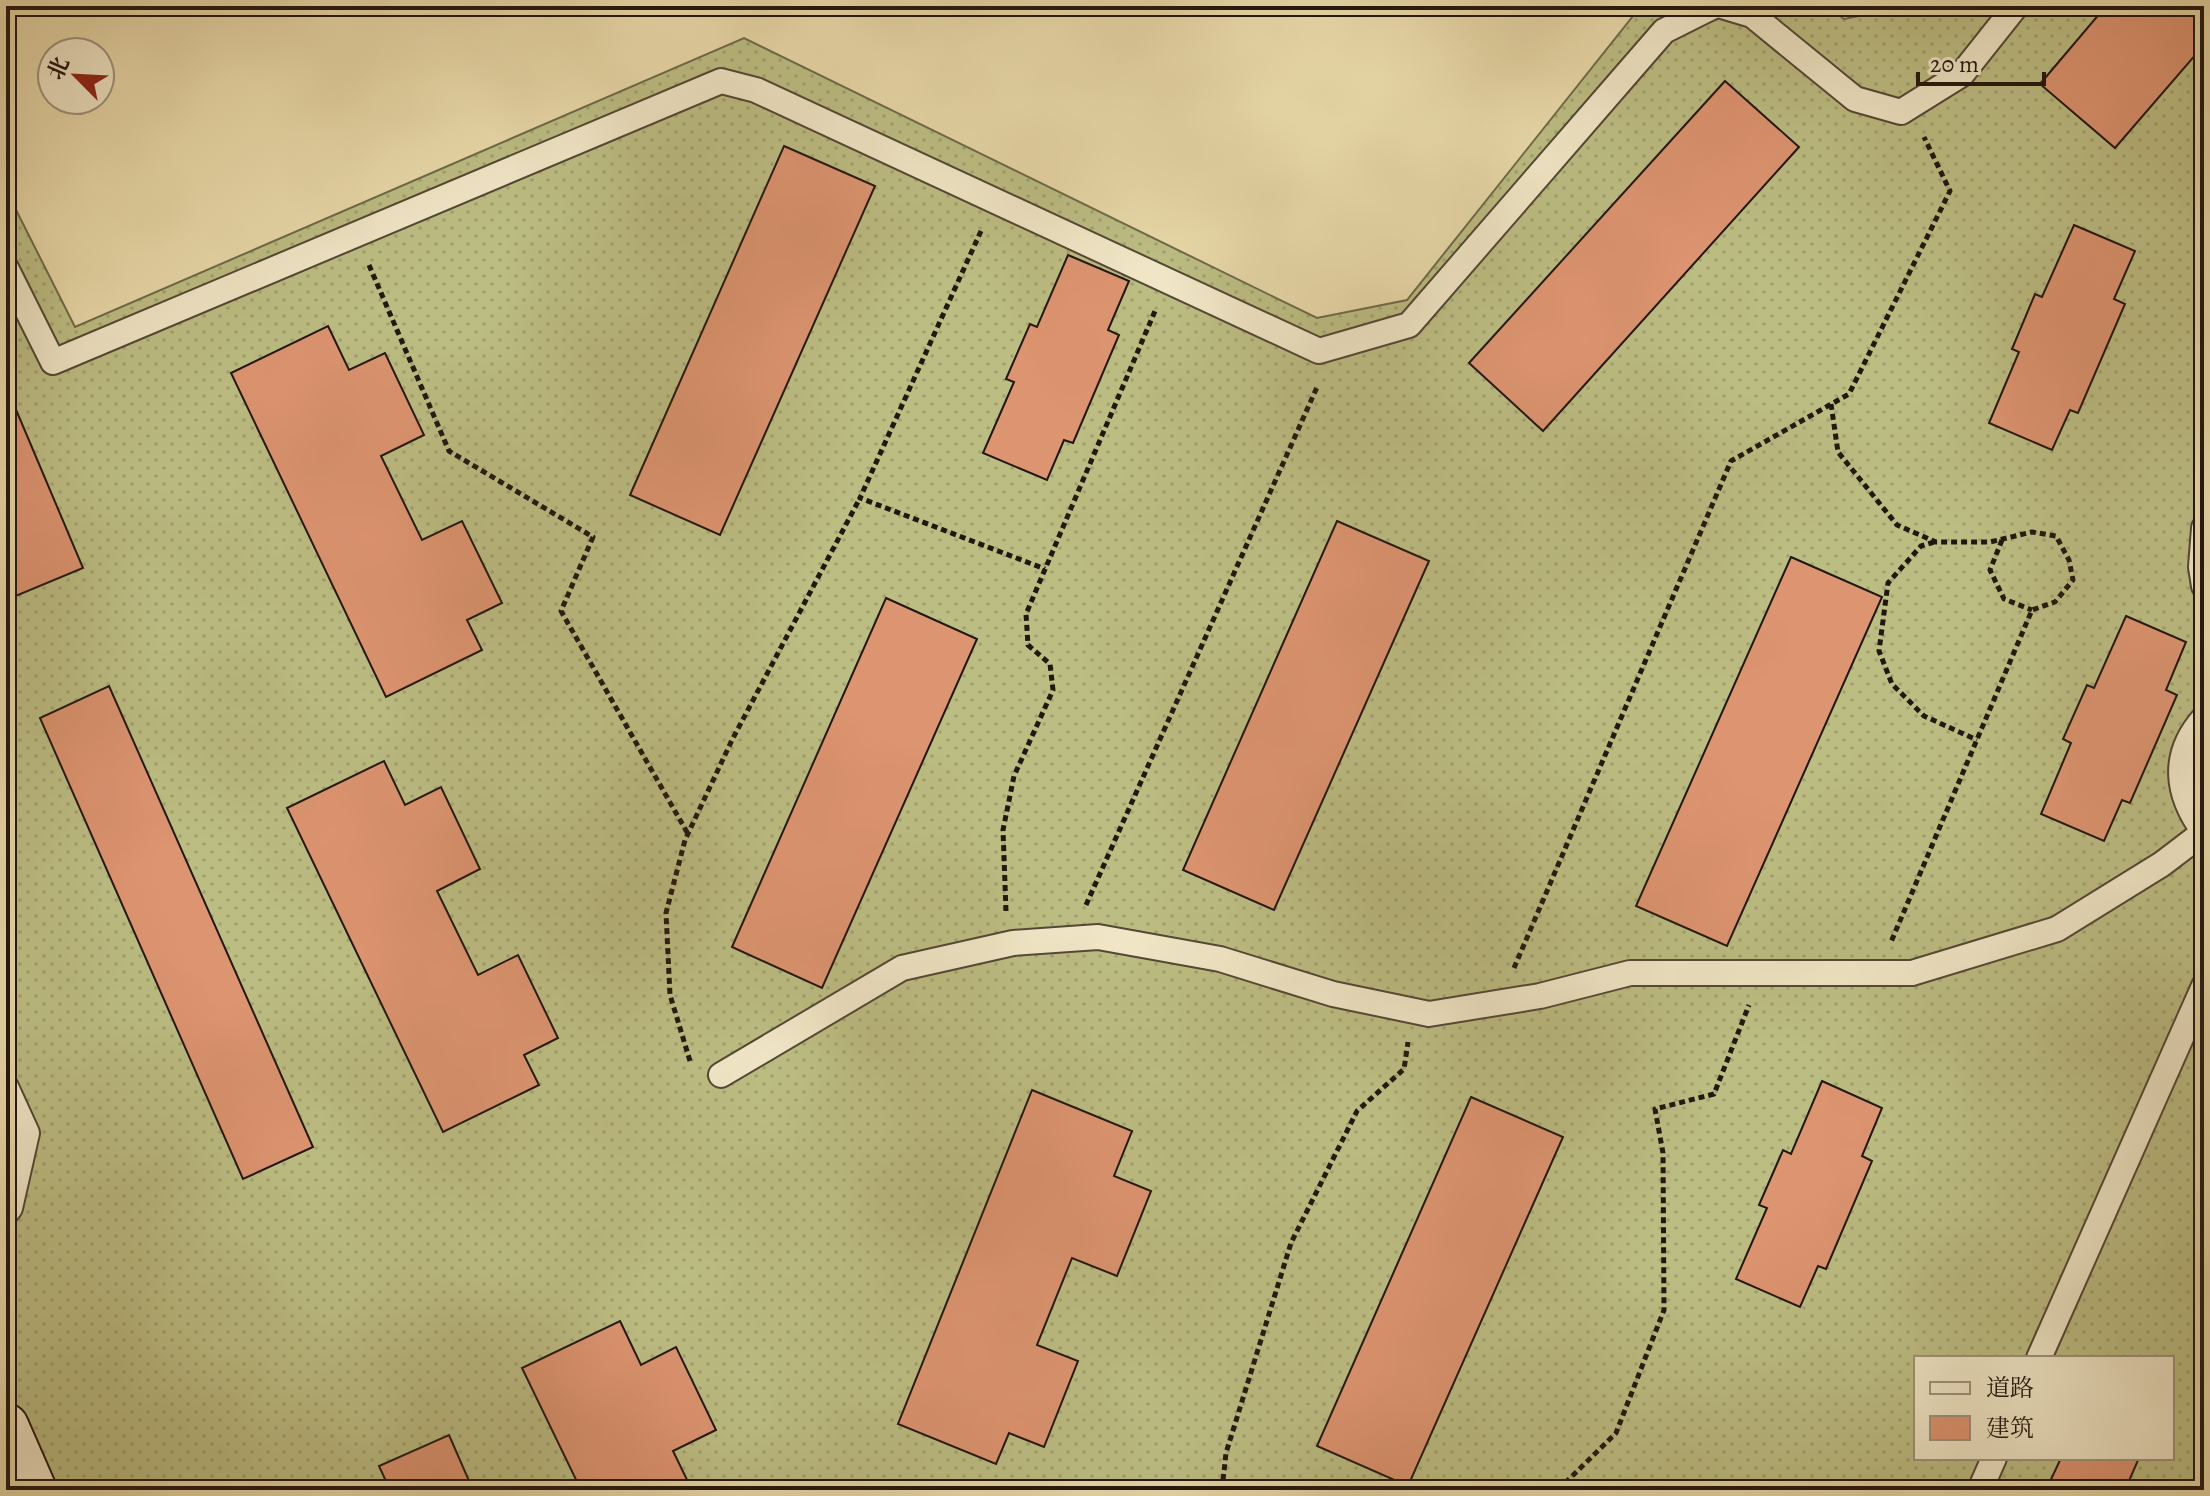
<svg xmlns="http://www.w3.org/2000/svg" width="2210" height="1496" viewBox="0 0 2210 1496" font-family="Alegreya,'Noto Serif SC',serif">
<defs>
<pattern id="grass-dots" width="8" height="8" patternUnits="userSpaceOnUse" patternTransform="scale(2)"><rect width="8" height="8" fill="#bcbd83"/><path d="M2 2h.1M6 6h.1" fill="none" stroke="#a1a270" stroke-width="1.8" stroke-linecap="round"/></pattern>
</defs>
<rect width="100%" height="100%" fill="#e8d8a8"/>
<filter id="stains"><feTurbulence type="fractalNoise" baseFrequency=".0025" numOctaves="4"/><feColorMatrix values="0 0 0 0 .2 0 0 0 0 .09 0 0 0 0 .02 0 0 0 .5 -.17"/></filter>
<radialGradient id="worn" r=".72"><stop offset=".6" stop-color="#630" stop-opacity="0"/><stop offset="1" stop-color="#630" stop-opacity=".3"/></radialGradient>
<path fill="url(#grass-dots)" stroke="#6f6a49" stroke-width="2" fill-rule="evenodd" d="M1641 6H1826L1844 19 1910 6H2204V1490H34L6 1427V1213L27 1134 6 1087V190L75 327 744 38 1317 318 1407 300ZM1916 1358H2172V1458H1916Z"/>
<g fill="#dd9471" stroke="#22170f" stroke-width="2">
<polygon points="2106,6 2204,6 2204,45 2115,148 2040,84"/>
<polygon points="1725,81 1799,147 1543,431 1469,363"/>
<polygon points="784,146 875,186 720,535 630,495"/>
<polygon points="2074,225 2135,251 2114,299 2125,304 2078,413 2070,410 2052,450 1989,423 2019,352 2012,349 2035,294 2042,297"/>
<polygon points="1068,255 1129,281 1108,330 1119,335 1073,443 1064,440 1047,480 983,453 1014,382 1006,379 1030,324 1037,327"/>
<polygon points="328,326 349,370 385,353 424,435 381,456 422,540 462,521 502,603 467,620 482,650 386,697 231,373"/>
<polygon points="6,386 83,568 6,600"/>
<polygon points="1337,521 1429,561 1274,910 1183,870"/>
<polygon points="1791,557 1882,597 1727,946 1636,906"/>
<polygon points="886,598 977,639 822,988 732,947"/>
<polygon points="2126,616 2186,642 2166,690 2177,695 2130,803 2122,800 2104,841 2041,814 2071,743 2063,739 2087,685 2094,688"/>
<polygon points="109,686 313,1147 243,1179 40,718"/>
<polygon points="384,761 405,805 441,787 480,869 437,891 478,975 518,955 558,1038 524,1055 539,1085 443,1132 287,808"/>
<polygon points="1822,1081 1882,1108 1862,1156 1872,1161 1826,1269 1818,1266 1800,1307 1736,1279 1767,1208 1759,1205 1783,1150 1791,1154"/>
<polygon points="1032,1090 1132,1131 1114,1176 1151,1191 1117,1276 1072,1258 1037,1345 1078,1361 1044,1447 1009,1433 996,1464 898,1424"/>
<polygon points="1471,1097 1563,1137 1408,1486 1317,1446"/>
<polygon points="620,1321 641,1365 676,1347 716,1430 673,1451 692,1490 581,1490 522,1368"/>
<polygon points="449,1435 473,1490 390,1490 379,1466"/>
<polygon points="2061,1458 2139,1458 2125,1490 2046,1490"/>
</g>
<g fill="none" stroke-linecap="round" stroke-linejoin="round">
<defs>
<g id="lane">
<polyline points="1722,6 1752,15 1855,99 1901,112 1962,74 2016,6"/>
<polyline points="6,268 53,362 721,81 756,90 1319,351 1409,325 1664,31 1714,6"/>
<polyline points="2204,528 2201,567 2204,586"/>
<path d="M2204 718C2171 755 2176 794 2204 832"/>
<polyline points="721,1075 902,968 1013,943 1098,937 1220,959 1333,994 1429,1014 1540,996 1630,973 1912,973 2057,929 2162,864 2204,832"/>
<polyline points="6,1087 27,1133 10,1208 6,1213"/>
<polyline points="2039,1358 2204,986"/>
<polyline points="1980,1490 1994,1458"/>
</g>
<polyline id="secondary" points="6,1426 34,1490"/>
</defs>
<use href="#lane" stroke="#544735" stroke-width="28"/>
<use href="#secondary" stroke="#22170f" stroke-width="48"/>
<g stroke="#22170f" stroke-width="5" stroke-dasharray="6 4" stroke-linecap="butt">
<polyline points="981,231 860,498 1045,569"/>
<polyline points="369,265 449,451 593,537 561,611 688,834"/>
<polyline points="1831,404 1838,452 1897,525 1936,542 1990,542 2032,532 2056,536 2069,560 2073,580 2055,602 2032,610 1891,942"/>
<polyline points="2002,540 1990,570 2004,599 2032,610"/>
<polyline points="1934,542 1921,546 1888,583 1879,651 1892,684 1924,716 1977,740"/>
<polyline points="1086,905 1318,385"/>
<polyline points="1006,911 1003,830 1014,776 1053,690 1050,664 1028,645 1026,614 1155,311"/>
<polyline points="1514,968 1731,461 1849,394 1950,191 1924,137"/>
<polyline points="690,1061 670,995 666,913 685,840 732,740 860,498"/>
<polyline points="1222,1490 1226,1453 1291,1243 1357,1111 1404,1069 1408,1042"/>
<polyline points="1558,1490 1616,1433 1664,1310 1663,1153 1655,1109 1714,1094 1749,1005"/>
</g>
<use href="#lane" stroke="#f0e6c6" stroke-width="24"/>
<use href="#secondary" stroke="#f0e6c6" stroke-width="44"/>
</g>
<rect width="2210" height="1496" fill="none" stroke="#e8d8a8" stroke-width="32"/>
<rect x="8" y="8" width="2194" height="1480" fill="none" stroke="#22170f" stroke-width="4"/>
<rect x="16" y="16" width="2178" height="1464" fill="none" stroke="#22170f" stroke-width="2"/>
<rect x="1914" y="1356" width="260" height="104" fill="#f0e6c6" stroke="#9e937d" stroke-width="2"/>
<rect x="1930" y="1382" width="40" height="12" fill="#f0e6c6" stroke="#9e937d" stroke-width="2"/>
<text x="1986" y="1396" font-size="24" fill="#22170f">道路</text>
<rect x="1930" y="1416" width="40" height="24" fill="#dd9471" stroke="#9e937d" stroke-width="2"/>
<text x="1986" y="1436" font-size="24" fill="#22170f">建筑</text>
<g transform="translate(76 76) rotate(294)"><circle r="38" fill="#f0e6c6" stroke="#9e937d" stroke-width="2"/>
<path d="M0-6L14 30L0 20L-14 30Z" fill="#8f2418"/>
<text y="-12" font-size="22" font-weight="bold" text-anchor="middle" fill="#22170f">北</text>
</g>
<path d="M1918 72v12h126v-12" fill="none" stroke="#22170f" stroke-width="4"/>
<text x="1930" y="72" font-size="24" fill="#22170f" stroke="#f0e6c6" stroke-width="6" paint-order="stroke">20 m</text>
<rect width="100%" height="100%" filter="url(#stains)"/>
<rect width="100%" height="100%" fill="url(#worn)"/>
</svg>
